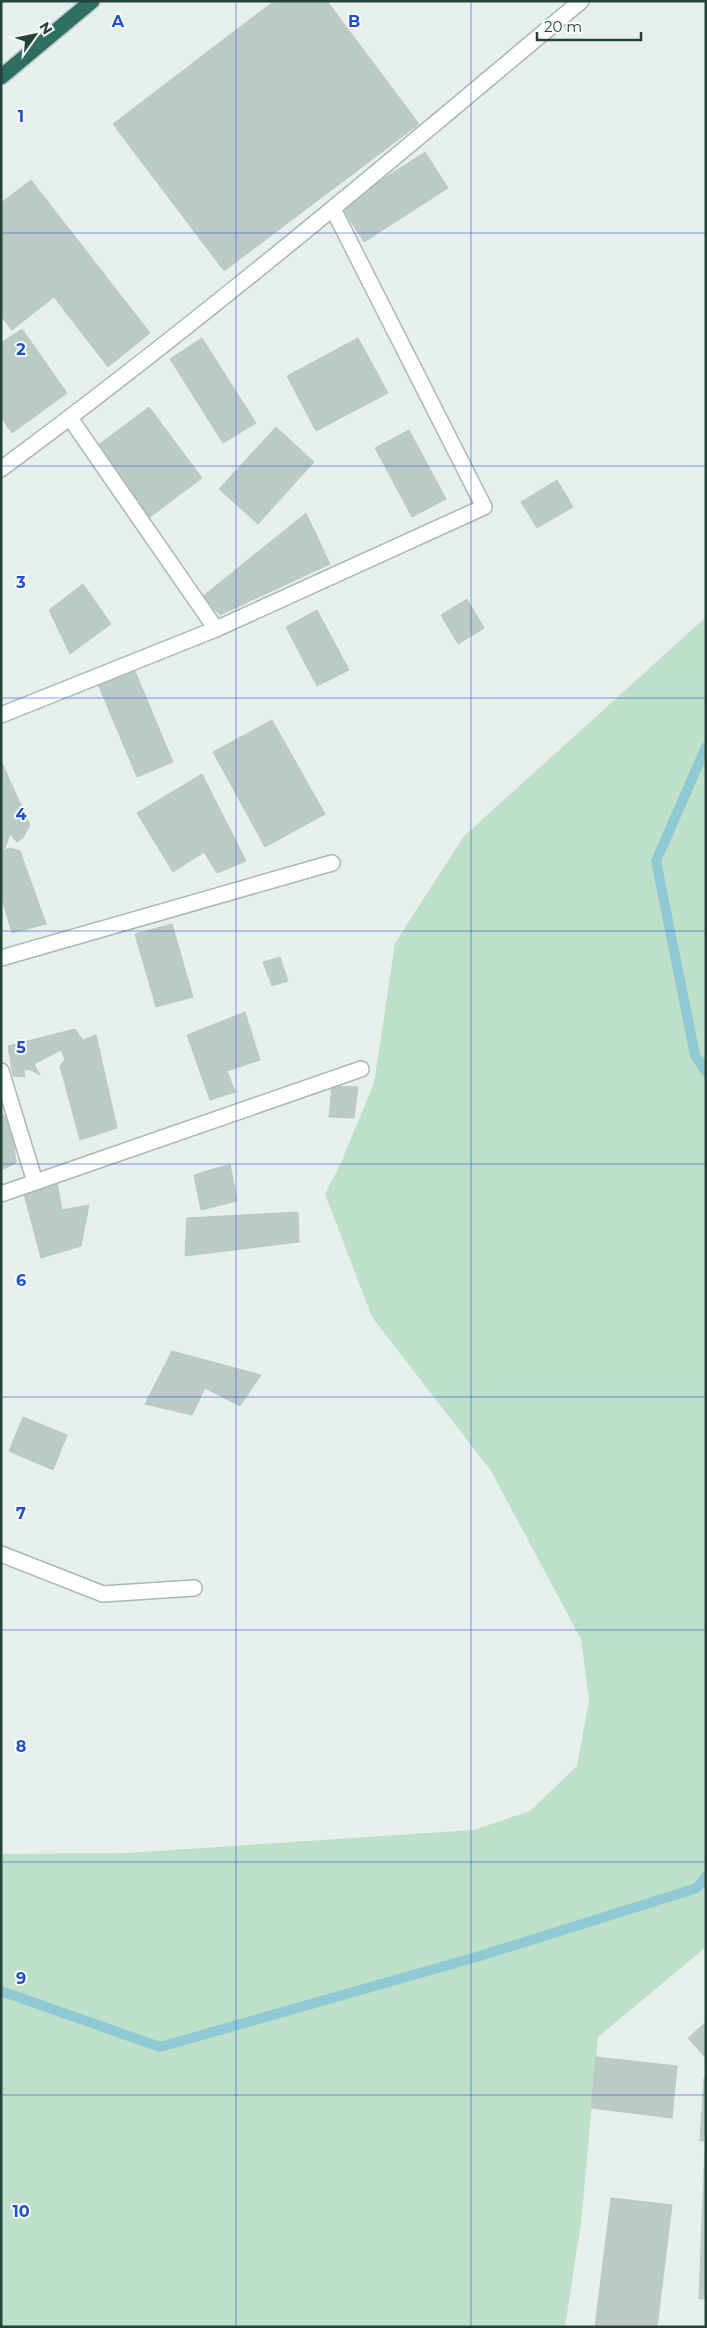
<svg xmlns="http://www.w3.org/2000/svg" width="707" height="2328" viewBox="0 0 707 2328" font-family="Montserrat,sans-serif">
<rect width="100%" height="100%" fill="#e6efeb"/>
<polygon fill="#bfe0c8" points="706,617 706,1947 598,2037 581,2223 565,2327 1,2327 1,1854 128,1853 473,1830 530,1811 577,1766 589,1700 581,1639 491,1471 372,1317 325,1194 340,1165 374,1083 395,943 464,836"/>
<g fill="none" stroke-linecap="round" stroke-linejoin="round">
<g stroke="#8ec9d4" stroke-width="10">
<polyline points="706,747 656,861 695,1055 706,1072"/>
<polyline points="1,1991 160,2047 480,1956 697,1888 706,1876"/>
</g>
</g>
<g fill="#bbcac4" stroke="#b8c9c2">
<polygon points="274,1 327,1 419,124 224,271 113,124"/>
<polygon points="425,152 448,188 364,242 341,206"/>
<polygon points="31,180 150,333 108,367 54,297 12,330 1,316 1,203"/>
<polygon points="22,329 67,393 12,433 1,417 1,343"/>
<polygon points="202,338 256,423 223,443 170,359"/>
<polygon points="358,338 388,393 316,431 287,376"/>
<polygon points="149,407 202,478 146,520 93,449"/>
<polygon points="276,427 314,462 258,524 219,489"/>
<polygon points="409,430 446,499 412,517 375,448"/>
<polygon points="557,480 573,507 537,528 521,502"/>
<polygon points="306,513 330,564 220,615 202,597"/>
<polygon points="83,584 111,624 70,654 49,610"/>
<polygon points="467,599 484,628 458,644 441,615"/>
<polygon points="317,610 349,670 317,686 286,627"/>
<polygon points="134,669 173,762 137,777 98,684"/>
<polygon points="272,720 325,814 265,847 213,752"/>
<polygon points="1,761 30,825 23,838 17,842 10,834 5,848 1,849"/>
<polygon points="202,774 246,861 217,873 204,852 173,872 137,813"/>
<polygon points="10,848 20,851 46,924 12,933 1,896 1,851"/>
<polygon points="172,924 193,997 156,1007 135,934"/>
<polygon points="280,957 288,981 272,986 263,962"/>
<polygon points="245,1012 260,1060 227,1071 235,1092 210,1100 187,1035"/>
<polygon points="75,1029 83,1040 96,1035 117,1128 80,1140 60,1066 65,1059 61,1050 34,1064 40,1075 31,1070 24,1069 25,1077 13,1076 8,1046"/>
<polygon points="332,1086 358,1087 354,1118 329,1117"/>
<polygon points="1,1114 11,1119 16,1163 1,1170"/>
<polygon points="230,1164 237,1201 201,1210 194,1175"/>
<polygon points="57,1183 62,1210 89,1205 81,1246 41,1258 24,1194"/>
<polygon points="298,1212 299,1242 185,1256 187,1218"/>
<polygon points="172,1351 261,1375 240,1406 205,1388 192,1415 145,1404"/>
<polygon points="23,1417 67,1435 53,1470 9,1451"/>
<polygon points="706,2022 706,2058 688,2038"/>
<polygon points="596,2057 677,2066 672,2118 591,2108"/>
<polygon points="704,2078 706,2078 706,2141 700,2141"/>
<polygon points="705,2143 706,2143 706,2299 699,2299"/>
<polygon points="611,2198 672,2205 657,2327 595,2327"/>
</g>
<g fill="none" stroke-linecap="round" stroke-linejoin="round">
<defs>
<g id="minor">
<polyline points="70,418 216,629"/>
<path d="M1 469C201 321 391 161 581 1"/>
<polyline points="1,715 216,629 484,507 333,209"/>
<polyline points="1,958 332,863"/>
<polyline points="1,1071 35,1182"/>
<polyline points="1,1194 361,1069"/>
<polyline points="1,1554 103,1594 194,1588"/>
</g>
<polyline id="highway" points="1,77 92,1"/>
</defs>
<use href="#minor" stroke="#a8b8b2" stroke-width="18"/>
<use href="#highway" stroke="#c2cac8" stroke-width="18"/>
<use href="#minor" stroke="#fff" stroke-width="15"/>
<use href="#highway" stroke="#2f6f62" stroke-width="15"/>
</g>
<path fill="none" stroke="#1d4ed8" stroke-width="1" stroke-opacity="0.55" d="M236 1V2327M471 1V2327M1 233H706M1 466H706M1 698H706M1 931H706M1 1164H706M1 1397H706M1 1630H706M1 1862H706M1 2095H706"/>
<g font-size="16" text-anchor="middle" font-weight="bold" fill="#1d4ed8" stroke="#f7fbf9" stroke-width="4" stroke-linejoin="round" paint-order="stroke">
<text x="118" y="27">A</text>
<text x="354" y="27">B</text>
<text x="21" y="122">1</text>
<text x="21" y="355">2</text>
<text x="21" y="588">3</text>
<text x="21" y="820">4</text>
<text x="21" y="1053">5</text>
<text x="21" y="1286">6</text>
<text x="21" y="1519">7</text>
<text x="21" y="1752">8</text>
<text x="21" y="1984">9</text>
<text x="21" y="2217">10</text>
</g>
<rect width="707" height="2328" fill="none" stroke="#24423a" stroke-width="5"/>
<g transform="translate(35 35) rotate(57)" stroke="#f7fbf9" stroke-width="4" paint-order="stroke">
<path d="M0-4L9 19L0 12L-9 19Z" fill="#24423a"/>
<text y="-8" font-size="14" font-weight="bold" text-anchor="middle" fill="#24423a">N</text>
</g>
<path d="M537 32v8h104v-8" fill="none" stroke="#24423a" stroke-width="2.5"/>
<text x="544" y="32" font-size="15" fill="#24423a" stroke="#f7fbf9" stroke-width="4" paint-order="stroke">20 m</text>
</svg>
